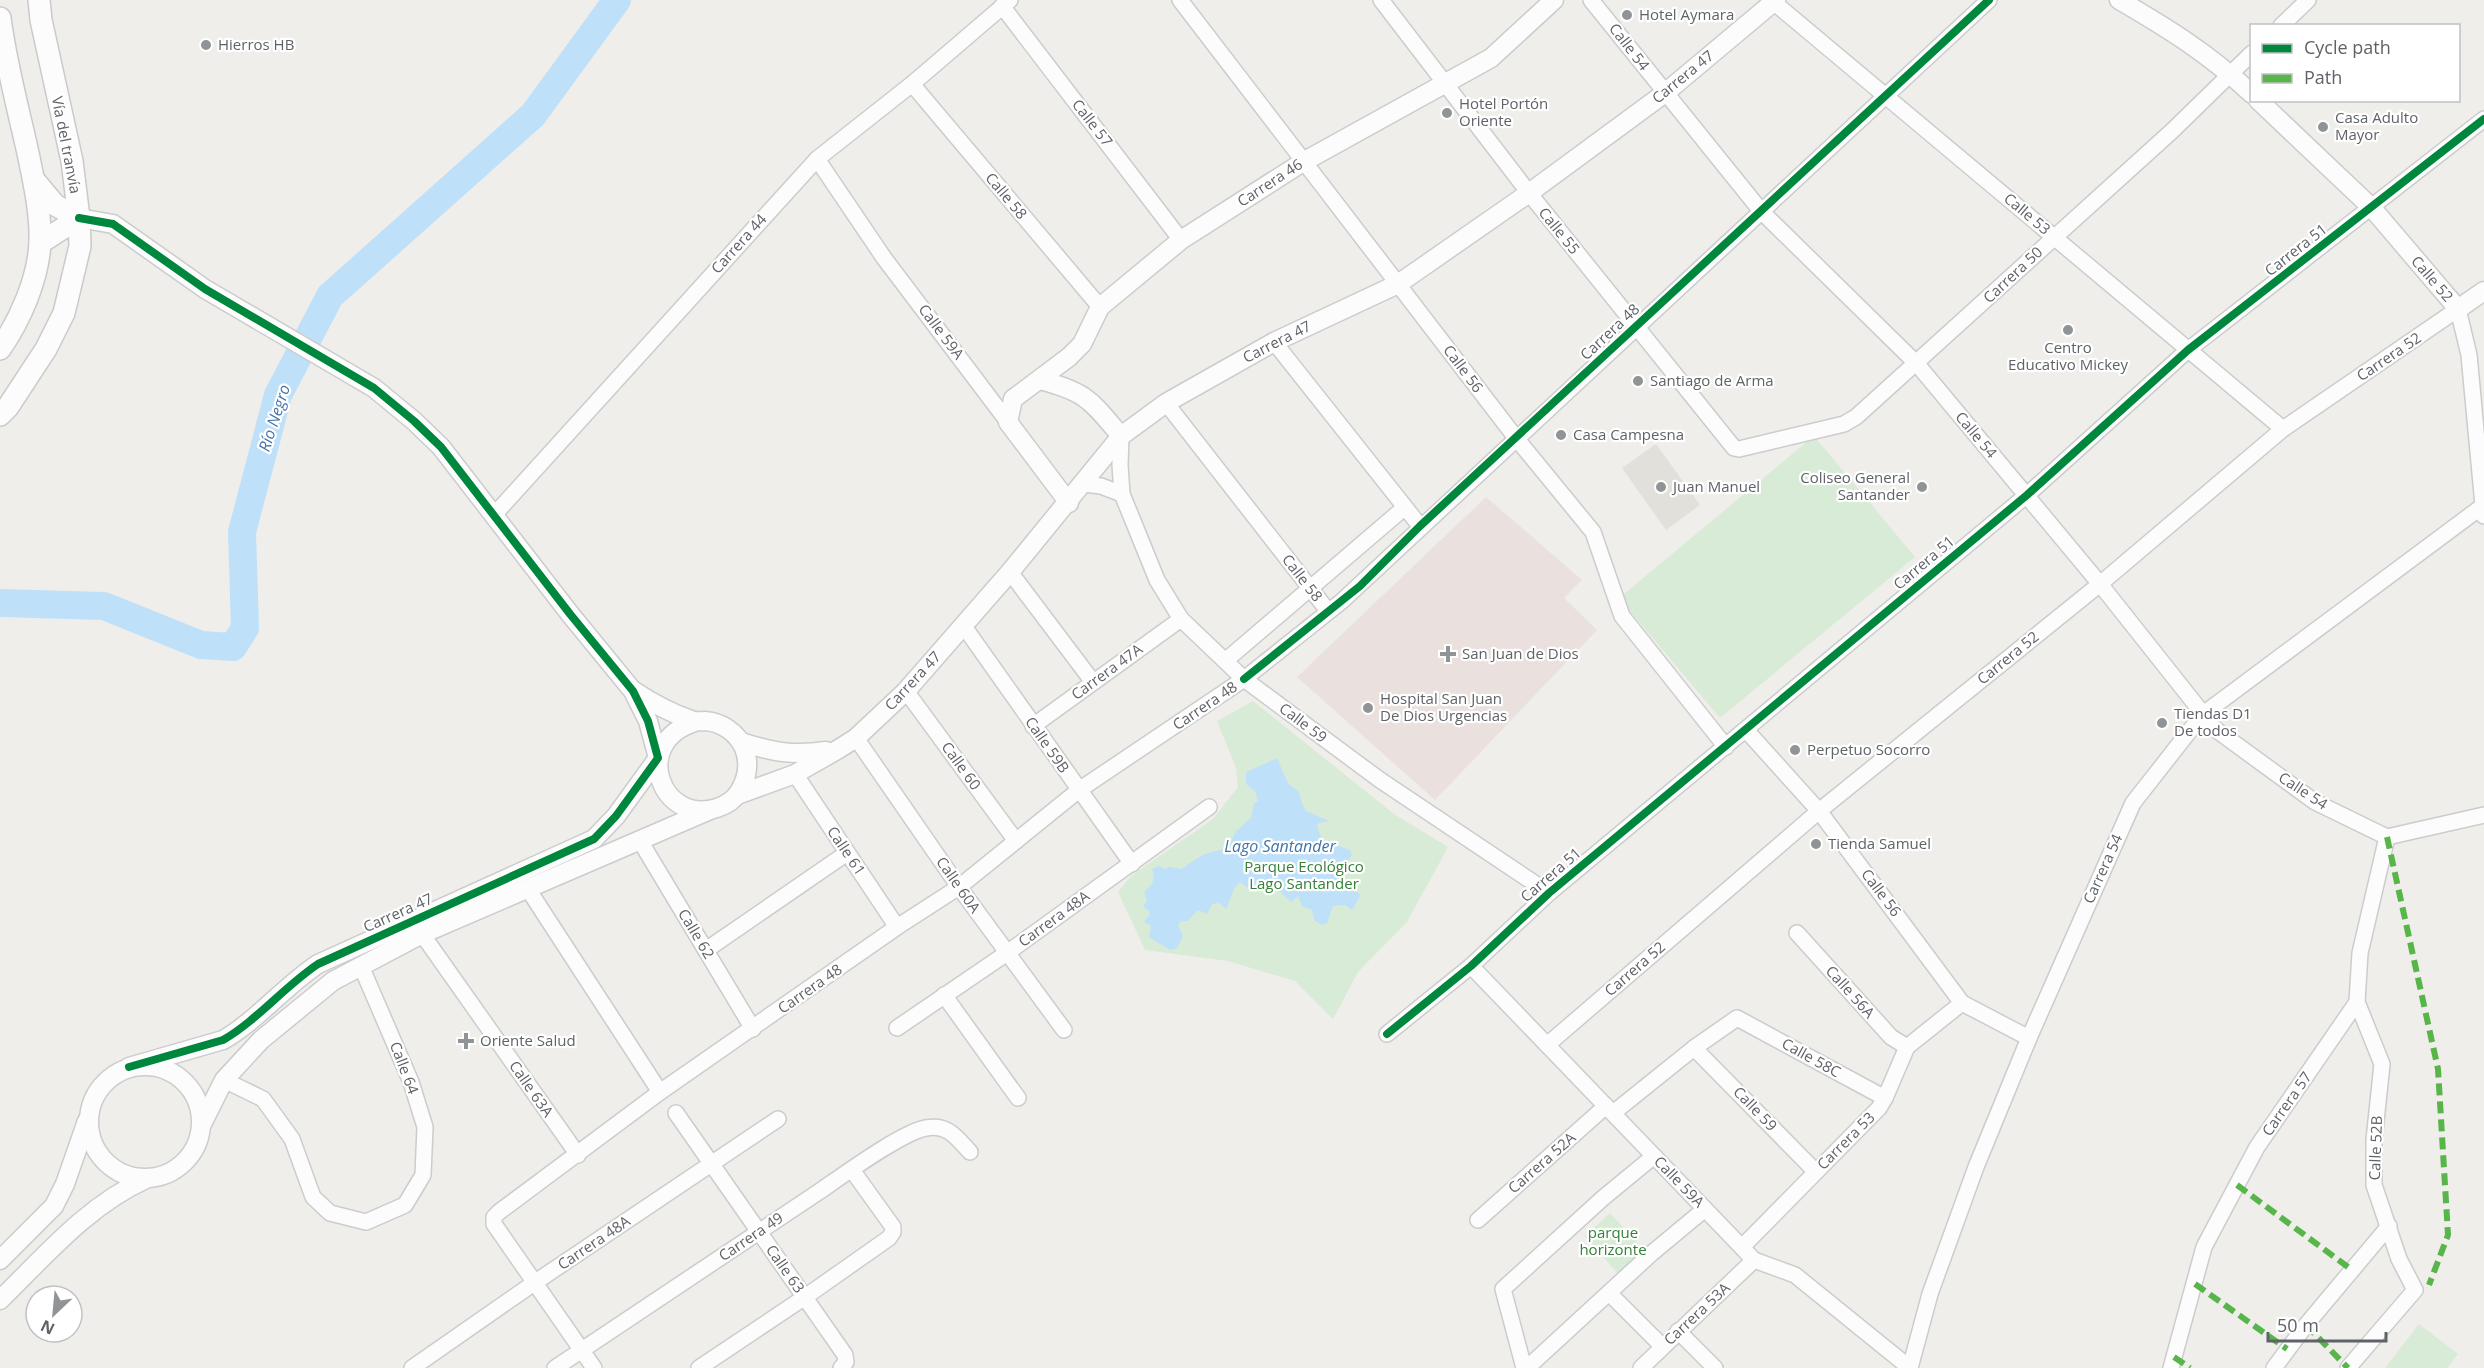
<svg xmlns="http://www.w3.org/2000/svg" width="2484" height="1368" viewBox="0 0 2484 1368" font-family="'Open Sans',sans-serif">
<rect width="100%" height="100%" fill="#efeeea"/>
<polygon fill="#e2e0da" points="1656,444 1700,505 1666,530 1622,468"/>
<polygon fill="#eae0de" points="1486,497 1582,580 1564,598 1597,630 1435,800 1297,677"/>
<g fill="#d8ebd6">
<polygon points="1814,436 1915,557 1720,718 1619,598"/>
<polygon points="1253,701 1394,814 1448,847 1407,922 1358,972 1333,1019 1295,981 1228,961 1145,950 1118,892 1131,876 1213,819 1238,787 1236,768 1217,721"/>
<polygon points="1610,1213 1647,1253 1620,1276 1585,1236"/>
<polygon points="2419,1324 2458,1354 2447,1368 2385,1368"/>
</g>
<path fill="#bfe0f9" d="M1277 758 1288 783 1299 792 1302 804 1306 811 1329 821 1319 823 1317 826 1322 840 1350 850 1352 855 1343 866 1337 879 1361 895 1352 910 1345 905 1333 906 1327 923 1322 925 1314 920 1312 910 1302 906 1298 896 1291 902 1274 886 1265 890 1259 884 1248 888 1240 882 1235 887 1226 909 1220 903 1212 904 1207 914 1198 910 1188 921H1181L1178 925 1183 936 1177 948 1170 950 1149 937 1151 926 1144 922 1150 914 1148 910 1143 907 1147 900 1144 891C1153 885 1156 879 1152 869L1159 866 1165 869 1169 867 1181 869 1204 854 1228 848 1236 831 1251 818 1254 803 1258 801 1255 791 1246 784V772Z"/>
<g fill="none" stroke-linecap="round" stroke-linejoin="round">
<polyline stroke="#bfe0f9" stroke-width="28" points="0,603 104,606 201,645 233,647 245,628 242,532 278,395 330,296 533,115 617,0"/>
<defs>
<g id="minor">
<polyline points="1180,0 1516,438 1593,532 1622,616 1726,747"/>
<polyline points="1381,0 1529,193 1734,448 1739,449 1844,424 1856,417 2172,131 2252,53"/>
<polyline points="1591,0 1761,211 1917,364 2100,584 2215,729 2315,802 2387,837"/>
<polyline points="1771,0 2283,429"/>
<polyline points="1002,6 1181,240"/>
<polyline points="2281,26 2308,0"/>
<polyline points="912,84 1100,307"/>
<polyline points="817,159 884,258 1008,422"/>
<polyline points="1274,342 1420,526"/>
<polyline points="1166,403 1328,611"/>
<polyline points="1121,436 1120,465 1122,494 1157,580 1181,619 1244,679 1322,737 1380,780 1549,893"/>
<polyline points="1084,484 1101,486 1122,494"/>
<polyline points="494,515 817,159 912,84 1010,0"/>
<polyline points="1010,572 1093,682"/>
<polyline points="963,625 1132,864"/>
<polyline points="1225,661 1404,508"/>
<polyline points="906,691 1016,841"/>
<polyline points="1033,726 1181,619"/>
<polyline points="1746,730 1819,811 1962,1003 2029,1038"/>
<polyline points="856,738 959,887 1064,1030"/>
<polyline points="795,774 897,927"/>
<polyline points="2387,837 2484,815"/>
<polyline points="639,839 753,1029"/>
<polyline points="528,889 660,1092"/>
<polyline points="1797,933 1891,1037 1907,1047"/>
<polyline points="422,934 578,1155"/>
<polyline points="706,950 847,853"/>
<polyline points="1471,966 1754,1260 1795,1275 1910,1368"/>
<polyline points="944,995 1018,1098"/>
<polyline points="897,1028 1007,953 1209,807"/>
<polyline points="1387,1034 1471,966 1549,893 2027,495 2188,350 2484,119"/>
<polyline points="1547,1045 1819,811 2100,584 2283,429 2458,309 2469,355 2484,516"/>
<polyline points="1694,1048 1815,1171"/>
<polyline points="224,1080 263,1099 292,1139 313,1197 330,1213 366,1222 405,1205 423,1175 425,1127 411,1082 361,966"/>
<polyline points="676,1113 845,1355 846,1362 841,1368"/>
<polyline points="1613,1113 1694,1048 1737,1018 1885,1098"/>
<polyline points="1478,1220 1606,1106"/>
<polyline points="1742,1247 1879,1108 1885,1098 1907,1047 1962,1003"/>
<polyline points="1609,1293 1662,1346"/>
<polyline points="1678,1331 1715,1368"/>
<polyline points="412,1368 534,1283 778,1119"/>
<path d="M555 1368C643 1309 732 1250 820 1191 842 1176 902 1132 926 1128 948 1124 956 1137 970 1152"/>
<polyline points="594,1368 494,1224 494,1217 499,1212 660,1092 897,927 959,887 1079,790 1244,679 1342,601 1989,0"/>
<polyline points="699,1368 805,1297 889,1238 893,1232 893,1227 852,1170"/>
<polyline points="1524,1368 1503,1289 1603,1198 1654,1156"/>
<polyline points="1527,1368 1652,1253 1705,1209"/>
<polyline points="1641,1368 1754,1260"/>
<polyline points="1910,1368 1930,1294 1976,1167 2029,1038 2133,803 2202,715 2484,505"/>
<polyline points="2171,1368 2204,1247 2257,1147 2357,1002 2360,953 2387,837"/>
<polyline points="2274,1368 2306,1325 2389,1226"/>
<polyline points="2348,1368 2415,1290 2399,1259 2374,1185 2374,1140 2382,1064 2357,1002"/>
</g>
<g id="tertiary">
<path d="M2119 0C2169 29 2209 54 2252 94"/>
<polyline points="2258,100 2372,208 2458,309 2484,291"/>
<path d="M79 218 113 224 205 289 374 388 414 421 441 447 570 614 633 691 648 721 658 758 616 816 594 839 318 964C285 986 255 1022 223 1040L129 1067"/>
<path d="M1040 380C1087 392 1091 401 1121 436"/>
<polyline points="1069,503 1008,422 1013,399 1069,357 1082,344 1100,307 1181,240 1303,162 1491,58 1554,0"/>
<path d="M634 691C652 703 671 713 691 720 696 722 699 721 705 721 722 722 737 733 744 748 750 763 747 779 739 792 734 800 726 805 717 808 662 826 629 743 695 722"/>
<path d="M741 742C773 752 793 756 826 751"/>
<polyline points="737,795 795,774 837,750 856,738 906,691 1010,572 1121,436 1166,403 1274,342 1398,284 1529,193 1665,93 1776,0"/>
<circle cx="145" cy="1122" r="56"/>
<polyline points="202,1124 224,1080 261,1040 333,981 422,934 710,810"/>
<polyline points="0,1260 54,1206 65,1184 87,1121"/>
<path d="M0 1300C45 1256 88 1205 146 1179"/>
</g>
<g id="secondary">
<path d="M0 18C6 64 18 108 28 153 34 182 41 213 40 243 38 280 20 320 0 349"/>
<polyline points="34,180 55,205 79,218"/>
<polyline points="40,243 79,218"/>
<polyline points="0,415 8,407 46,349 64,313 80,246 79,218 72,161 41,20 39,0"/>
</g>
</defs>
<use href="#minor" stroke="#cbcccc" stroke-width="18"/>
<use href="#tertiary" stroke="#cbcccc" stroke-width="21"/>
<use href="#secondary" stroke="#cacacb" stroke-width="24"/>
<use href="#minor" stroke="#fdfcfc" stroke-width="15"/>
<use href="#tertiary" stroke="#fdfcfc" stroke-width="18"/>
<use href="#secondary" stroke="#fdfcfc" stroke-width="21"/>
<g stroke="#58b549" stroke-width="6" stroke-dasharray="12 6" stroke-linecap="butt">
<polyline points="2387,837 2438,1069 2448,1235 2429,1285"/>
<polyline points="2237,1185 2352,1270"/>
<polyline points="2195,1284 2287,1349"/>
<polyline points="2306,1325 2348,1368"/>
<polyline points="2174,1357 2190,1368"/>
</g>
<defs>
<g id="cycleway">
<path d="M79 218 113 224 205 289 374 388 414 421 441 447 570 614 633 691 648 721 658 758 616 816 594 839 318 964C285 986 255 1022 223 1040L129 1067"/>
<polyline points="1244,679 1360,586 1420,526 1989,0"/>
<polyline points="1387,1034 1471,966 1549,893 2027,495 2188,350 2484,119"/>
</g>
</defs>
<use href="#cycleway" stroke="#fff" stroke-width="11"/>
<use href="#cycleway" stroke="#00873e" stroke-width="8"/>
</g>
<g fill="#919496" stroke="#fff" stroke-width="2">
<circle cx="1627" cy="15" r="6"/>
<circle cx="206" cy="45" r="6"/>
<circle cx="1447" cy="113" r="6"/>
<circle cx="2323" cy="127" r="6"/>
<circle cx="2068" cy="330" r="6"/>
<circle cx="1638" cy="381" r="6"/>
<circle cx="1561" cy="435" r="6"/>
<circle cx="1661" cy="487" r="6"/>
<circle cx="1922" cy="487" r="6"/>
<path d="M1445 645h6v6h6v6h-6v6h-6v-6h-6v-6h6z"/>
<circle cx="1368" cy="708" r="6"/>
<circle cx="2162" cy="723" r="6"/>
<circle cx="1795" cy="750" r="6"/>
<circle cx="1816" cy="844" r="6"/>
<path d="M463 1032h6v6h6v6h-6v6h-6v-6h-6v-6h6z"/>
</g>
<g text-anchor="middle" stroke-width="4.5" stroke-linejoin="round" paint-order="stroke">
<g font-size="15" fill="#5f6368" stroke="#fff" text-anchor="start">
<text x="1639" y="20">Hotel Aymara</text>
<text x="218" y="50">Hierros HB</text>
<text x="1459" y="109">Hotel Portón<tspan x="1459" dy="17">Oriente</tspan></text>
<text x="2335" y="123">Casa Adulto<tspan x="2335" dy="17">Mayor</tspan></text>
<text x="2068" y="353" text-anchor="middle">Centro<tspan x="2068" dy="17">Educativo Mickey</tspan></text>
<text x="1650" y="386">Santiago de Arma</text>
<text x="1573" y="440">Casa Campesna</text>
<text x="1910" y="483" text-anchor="end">Coliseo General<tspan x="1910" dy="17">Santander</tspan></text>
<text x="1673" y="492">Juan Manuel</text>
<text x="1462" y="659">San Juan de Dios</text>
<text x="1380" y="704">Hospital San Juan<tspan x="1380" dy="17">De Dios Urgencias</tspan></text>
<text x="2174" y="719">Tiendas D1<tspan x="2174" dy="17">De todos</tspan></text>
<text x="1807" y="755">Perpetuo Socorro</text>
<text x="1828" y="849">Tienda Samuel</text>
<text x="480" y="1046">Oriente Salud</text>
</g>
<g font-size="15" fill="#5f6368" stroke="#fff">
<text transform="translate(1629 47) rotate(52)" y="5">Calle 54</text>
<text transform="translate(1683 77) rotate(-39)" y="5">Carrera 47</text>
<text transform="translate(1092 123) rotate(52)" y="5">Calle 57</text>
<text transform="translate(66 145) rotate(79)" y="5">Vía del tranvía</text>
<text transform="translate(1270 183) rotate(-33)" y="5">Carrera 46</text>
<text transform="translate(1006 196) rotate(50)" y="5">Calle 58</text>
<text transform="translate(2027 214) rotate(40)" y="5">Calle 53</text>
<text transform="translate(1559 231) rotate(51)" y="5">Calle 55</text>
<text transform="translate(739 244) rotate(-48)" y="5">Carrera 44</text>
<text transform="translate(2296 250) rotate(-38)" y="5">Carrera 51</text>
<text transform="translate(2013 275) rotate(-43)" y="5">Carrera 50</text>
<text transform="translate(2432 279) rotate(49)" y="5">Calle 52</text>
<text transform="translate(941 332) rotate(53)" y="5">Calle 59A</text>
<text transform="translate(1610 332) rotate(-43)" y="5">Carrera 48</text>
<text transform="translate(1277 342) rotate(-27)" y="5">Carrera 47</text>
<text transform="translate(2389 357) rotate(-34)" y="5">Carrera 52</text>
<text transform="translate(1463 369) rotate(53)" y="5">Calle 56</text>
<text transform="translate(1976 435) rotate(50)" y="5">Calle 54</text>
<text transform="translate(1924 563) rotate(-40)" y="5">Carrera 51</text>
<text transform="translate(1302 578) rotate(52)" y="5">Calle 58</text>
<text transform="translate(2008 658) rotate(-39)" y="5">Carrera 52</text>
<text transform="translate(1107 672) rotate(-36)" y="5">Carrera 47A</text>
<text transform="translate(913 681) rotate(-47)" y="5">Carrera 47</text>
<text transform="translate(1205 706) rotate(-34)" y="5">Carrera 48</text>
<text transform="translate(1303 723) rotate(37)" y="5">Calle 59</text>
<text transform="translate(1047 745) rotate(55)" y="5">Calle 59B</text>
<text transform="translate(961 766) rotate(54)" y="5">Calle 60</text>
<text transform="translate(2303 791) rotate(33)" y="5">Calle 54</text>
<text transform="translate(846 851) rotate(56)" y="5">Calle 61</text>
<text transform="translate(2103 869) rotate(-66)" y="5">Carrera 54</text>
<text transform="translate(1551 875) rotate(-41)" y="5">Carrera 51</text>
<text transform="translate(958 885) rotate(55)" y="5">Calle 60A</text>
<text transform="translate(1881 893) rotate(53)" y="5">Calle 56</text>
<text transform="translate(398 913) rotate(-24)" y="5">Carrera 47</text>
<text transform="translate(1054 919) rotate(-36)" y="5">Carrera 48A</text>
<text transform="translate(696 934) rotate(59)" y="5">Calle 62</text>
<text transform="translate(1635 969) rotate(-41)" y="5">Carrera 52</text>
<text transform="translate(810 989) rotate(-35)" y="5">Carrera 48</text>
<text transform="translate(1850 992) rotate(48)" y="5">Calle 56A</text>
<text transform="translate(1811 1058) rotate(29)" y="5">Calle 58C</text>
<text transform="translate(404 1068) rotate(69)" y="5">Calle 64</text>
<text transform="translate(531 1089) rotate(55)" y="5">Calle 63A</text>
<text transform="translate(2287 1104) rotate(-55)" y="5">Carrera 57</text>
<text transform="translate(1755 1109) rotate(46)" y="5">Calle 59</text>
<text transform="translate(1846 1141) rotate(-45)" y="5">Carrera 53</text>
<text transform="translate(2376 1148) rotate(-88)" y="5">Calle 52B</text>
<text transform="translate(1542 1163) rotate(-41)" y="5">Carrera 52A</text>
<text transform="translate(1679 1182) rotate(46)" y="5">Calle 59A</text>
<text transform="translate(751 1237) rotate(-34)" y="5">Carrera 49</text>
<text transform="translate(594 1243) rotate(-34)" y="5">Carrera 48A</text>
<text transform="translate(785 1269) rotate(55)" y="5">Calle 63</text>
<text transform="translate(1697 1314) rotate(-43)" y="5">Carrera 53A</text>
</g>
<g font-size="15" fill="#348238" stroke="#fff">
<text x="1304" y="872">Parque Ecológico<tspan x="1304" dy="17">Lago Santander</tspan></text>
<text x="1613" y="1238">parque<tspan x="1613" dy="17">horizonte</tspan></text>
</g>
<g font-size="16" font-style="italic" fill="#4174aa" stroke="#fff">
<text transform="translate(274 418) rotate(-72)" y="6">Río Negro</text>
<text x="1280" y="852">Lago Santander</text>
</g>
</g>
<rect x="2250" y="24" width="210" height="78" fill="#ffffff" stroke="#bfc1c3" stroke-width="1.5"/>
<rect x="2262" y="44" width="30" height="9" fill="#00873e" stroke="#bfc1c3" stroke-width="1.5"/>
<text x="2304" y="54" font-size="18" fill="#5f6368">Cycle path</text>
<rect x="2262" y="74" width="30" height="9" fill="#58b549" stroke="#bfc1c3" stroke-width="1.5"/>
<text x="2304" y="84" font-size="18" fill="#5f6368">Path</text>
<g transform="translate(54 1314) rotate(206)"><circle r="28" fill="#ffffff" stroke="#bfc1c3" stroke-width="1.5"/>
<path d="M0-4.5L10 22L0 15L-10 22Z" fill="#919496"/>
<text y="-9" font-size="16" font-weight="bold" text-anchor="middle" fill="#5f6368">N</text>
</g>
<path d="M2268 1332v9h118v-9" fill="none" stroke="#5f6368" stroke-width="3"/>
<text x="2277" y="1332" font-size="18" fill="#5f6368" stroke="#ffffff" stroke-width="4.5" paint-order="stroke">50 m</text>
</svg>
